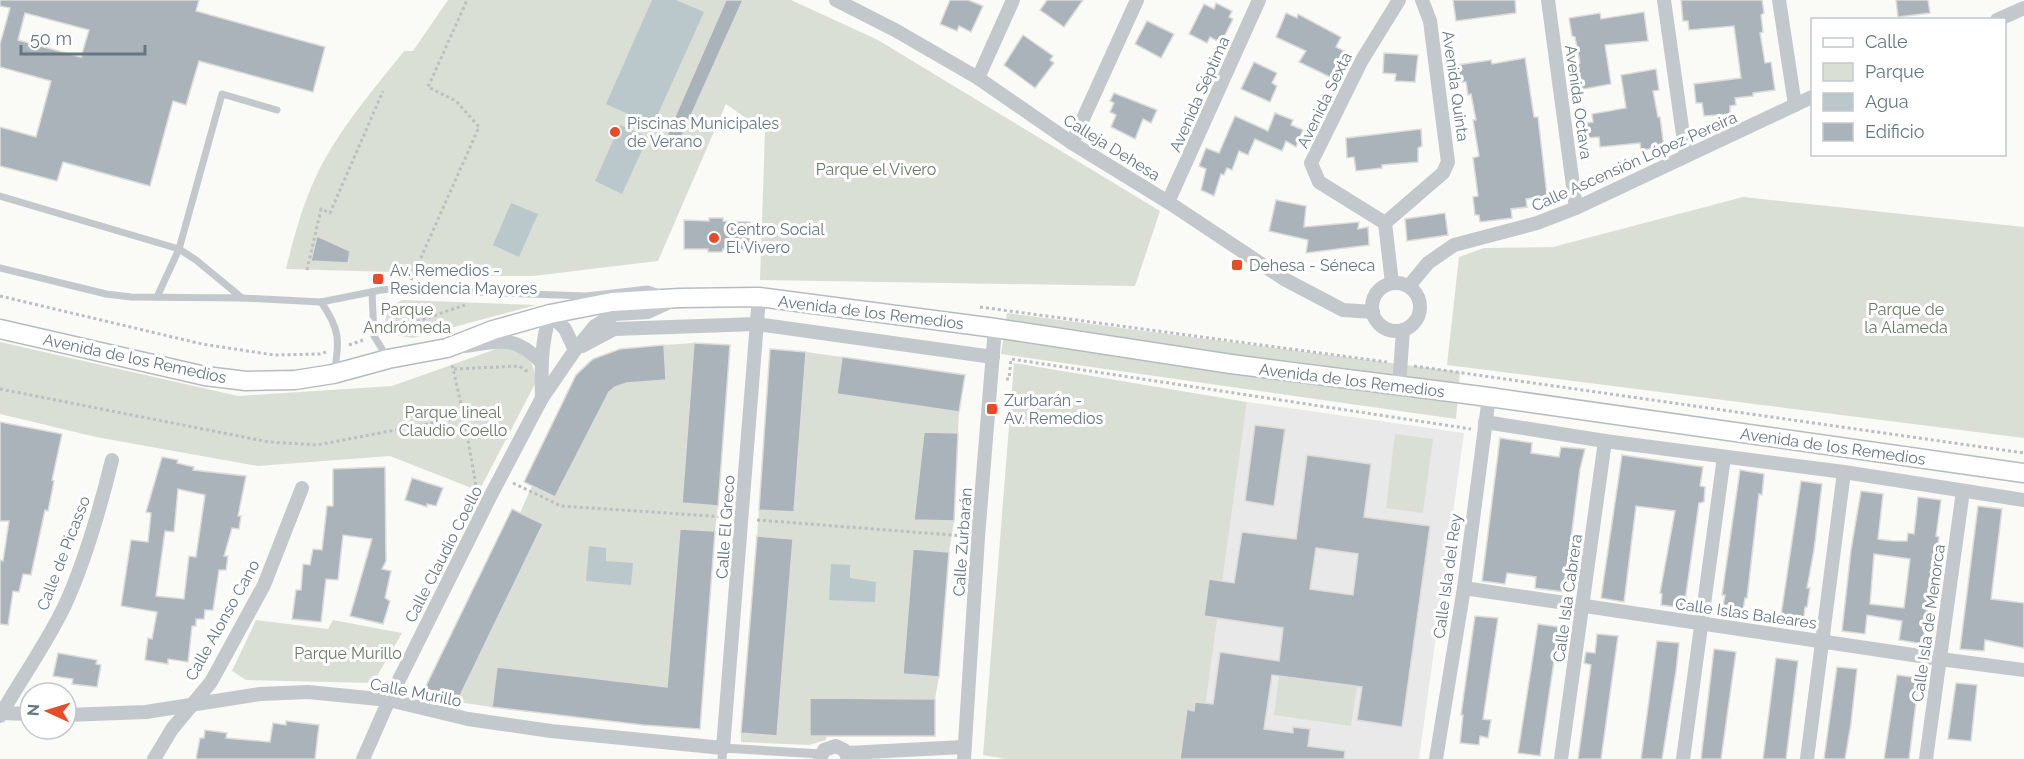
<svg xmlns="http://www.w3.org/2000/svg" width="2024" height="759" viewBox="0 0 2024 759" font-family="Raleway,sans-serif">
<rect width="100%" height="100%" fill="#fafaf7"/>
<polygon fill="#e8e9e8" points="1247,402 1464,433 1419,759 1198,759"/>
<g fill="#dadfd6">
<path d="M448 0H791L878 40 1160 211 1135 286 760 280 765 132 726 104 658 261 533 276H420L392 272 286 269C294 236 303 203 318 172 340 128 374 89 404 51H413Z"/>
<polygon points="1743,197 2024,227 2024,438 1447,365 1459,257 1484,248 1553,247"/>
<path d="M402 300 536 305 413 338 384 333C385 315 386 309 402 300Z"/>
<polygon points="1007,313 1460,372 1456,419 1001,354"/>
<path d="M0 342 238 396 392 386 499 348C525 348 533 356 536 382L479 491 390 456 258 466 96 437 0 414Z"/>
<path d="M694 343 682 503 718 506 715 531 680 529 664 726 497 668 492 707 457 702 543 524 520 513 532 486 555 497 609 392C624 379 647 381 666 380L664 345Z"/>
<polygon points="806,352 842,357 837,394 959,412 958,433 924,432 914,520 954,521 949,552 913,549 903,674 939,677 935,699 810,698 810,735 827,735 826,740 809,745 741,742 741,733 777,736 792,539 757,536 759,510 794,512"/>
<polygon points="1014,363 1247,402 1198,759 1006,759 983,755"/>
<polygon points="1395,434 1433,439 1423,513 1386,508"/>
<polygon points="256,620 328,629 333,620 402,633 373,683 246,680 232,671"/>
<polygon points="1279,676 1357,687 1351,726 1274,715"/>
</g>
<g fill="#bac8cb">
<polygon points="652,0 676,0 704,12 653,125 606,104"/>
<polygon points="620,125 648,137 622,194 595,181"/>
<polygon points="511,203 538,214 519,257 493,245"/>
<polygon points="589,546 606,548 606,561 633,563 631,585 586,581"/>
<polygon points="831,564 850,565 850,578 876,582 875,602 829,600"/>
</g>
<g fill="#aab3b9" stroke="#dcdcd9" stroke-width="1.5" fill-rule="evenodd">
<path d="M0 0H199L196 11 325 47 313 92 199 61 186 105 173 101 150 186 63 162 57 181 0 166V127L36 137 51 81 0 67V44L10 8 0 6ZM25 13 89 30 81 57 18 40Z"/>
<polygon points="726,0 743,0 680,140 667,135"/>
<polygon points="950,0 968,0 983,6 971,32 959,26 957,31 940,24"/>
<polygon points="1047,0 1083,0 1064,27 1040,10"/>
<polygon points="1453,0 1515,0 1516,13 1456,21"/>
<polygon points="1681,0 1762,0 1764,13 1761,15 1763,32 1760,33 1765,63 1771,62 1775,90 1753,93 1753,96 1735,98 1736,105 1730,106 1730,114 1704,116 1702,103 1696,103 1694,84 1741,78 1734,26 1689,30 1688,21 1683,21"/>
<polygon points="1896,0 1928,0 1930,13 1898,17"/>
<polygon points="1216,3 1232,11 1229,17 1233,19 1221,43 1210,37 1207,43 1189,34 1204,4 1214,9"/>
<polygon points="1644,12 1648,41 1605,45 1611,84 1584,89 1579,86 1578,78 1573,78 1571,65 1580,63 1575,37 1572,36 1569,18 1600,13 1601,19"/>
<polygon points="1286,13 1297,18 1298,14 1341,37 1336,47 1344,51 1330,77 1299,62 1306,51 1276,37"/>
<polygon points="1147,21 1174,34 1161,58 1135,44"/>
<polygon points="1023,35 1053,56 1050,60 1054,63 1035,88 1004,65"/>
<polygon points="1384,53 1418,55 1415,82 1395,81 1396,74 1383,73"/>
<polygon points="1525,58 1534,117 1538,117 1547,196 1526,199 1527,207 1511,209 1512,218 1480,222 1479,215 1475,215 1473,197 1478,196 1473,158 1479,156 1473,120 1476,120 1471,94 1468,95 1466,82 1460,82 1457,65 1491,60 1492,64"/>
<polygon points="1254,62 1277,73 1272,83 1277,86 1270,102 1241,89"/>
<polygon points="1656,69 1659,90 1653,91 1658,117 1660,117 1664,147 1641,150 1640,143 1600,147 1599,137 1587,138 1585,123 1593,122 1592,114 1626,108 1621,75"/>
<polygon points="1114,93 1157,110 1151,123 1143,119 1135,139 1111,127 1116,115 1110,112 1114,103 1110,101"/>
<polygon points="1275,113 1293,120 1291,125 1303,130 1296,147 1286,141 1282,151 1255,139 1248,155 1239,151 1232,170 1227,168 1224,175 1221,174 1214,196 1201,190 1206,169 1199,166 1206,148 1219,153 1235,116 1268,131"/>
<polygon points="1421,129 1422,146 1418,148 1418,162 1382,165 1382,168 1356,171 1354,157 1347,158 1346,138"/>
<polygon points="1276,200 1306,206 1304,227 1359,222 1358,229 1368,227 1369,245 1306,253 1308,240 1269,231"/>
<polygon points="1445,213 1448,235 1407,241 1405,219"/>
<polygon points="709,218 723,218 723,221 750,222 749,250 723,249 722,252 708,252 708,249 684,249 684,220 709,221"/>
<polygon points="317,236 350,251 348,263 311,261"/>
<polygon points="694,343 730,345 718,506 682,503"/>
<polygon points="664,345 666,380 627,383 615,387 609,392 555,497 524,482 576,375 593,359 620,349"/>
<polygon points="770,349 806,352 794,512 759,510"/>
<polygon points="842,357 965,375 959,412 837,394"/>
<polygon points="0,422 62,434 52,480 54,481 48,511 45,510 31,575 23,574 19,592 13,591 8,625 0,624 0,560 3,561 9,521 0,521"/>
<polygon points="1255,425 1285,429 1274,506 1245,501"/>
<polygon points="924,432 958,433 954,521 914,520"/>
<polygon points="1500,438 1532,443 1531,453 1559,457 1561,447 1585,449 1580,469 1564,592 1535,588 1536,577 1507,573 1505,584 1482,581"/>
<path d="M1307 455 1371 464 1364 517 1430 526 1402 727 1357 720 1362 687 1272 675 1264 729 1293 733V727L1310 729 1308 746 1345 751 1344 759H1180L1187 709 1194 711 1195 702 1213 704 1220 652 1279 661 1283 628 1204 616 1209 579 1234 583 1242 532 1296 539ZM1316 548 1358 554 1353 595 1310 589Z"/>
<polygon points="1622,455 1703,467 1700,486 1705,487 1704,502 1699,503 1684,608 1661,605 1662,594 1660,593 1675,511 1636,506 1624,602 1601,598"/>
<path d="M162 457 178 460 177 463 194 467 193 470 246 476 238 516H241L239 529 232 528 224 556H228L226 570H219L213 610H205L204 619H196V626H192L188 662 168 659V664L145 660 148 638 152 639 157 612 121 606 131 540 148 542 151 513 146 512ZM178 489 205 495 196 557 189 556 184 599 156 596 165 531 174 532Z"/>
<polygon points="385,467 386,561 382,569 391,571 385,598 390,601 383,624 350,616 372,539 343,535 338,580 326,579 321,622 292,619 296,590 301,590 303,564 310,565 313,549 322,550 327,506 333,506 333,469"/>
<polygon points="1740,470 1764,474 1762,495 1759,494 1747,598 1745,598 1742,616 1722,613 1725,595 1722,595"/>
<polygon points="412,478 443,488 436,506 427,504 427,507 405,500"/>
<polygon points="1801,481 1822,484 1814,550 1807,588 1810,588 1807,607 1805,607 1803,626 1780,622"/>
<path d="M1861 491 1883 494 1878 539 1893 541H1907L1908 533 1914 534 1918 497 1941 500 1936 536 1939 537 1937 554 1934 555 1923 644 1899 640 1902 621 1867 615 1865 634 1842 631 1851 550ZM1874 554 1910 559 1904 608 1870 604Z"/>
<polygon points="1978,506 2002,509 1991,599 2024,603 2024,648 1985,640 1984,651 1960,649"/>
<polygon points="512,509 543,524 457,702 425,688"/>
<polygon points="680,529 715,531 700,729 643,725 492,707 497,667 667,687"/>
<polygon points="757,536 793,539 777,736 741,733"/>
<polygon points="913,549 949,552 939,677 903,674"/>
<polygon points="1475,616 1498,618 1483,719 1491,720 1488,738 1480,736 1479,745 1460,743 1463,715 1461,715"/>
<polygon points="1538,624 1559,627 1540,756 1518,753"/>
<polygon points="1597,634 1618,636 1601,759 1578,759 1591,665 1584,663 1586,652 1595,653"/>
<polygon points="1657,641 1679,643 1676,671 1662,759 1641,759"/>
<polygon points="1714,649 1736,652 1721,759 1701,759"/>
<polygon points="58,653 97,660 96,664 101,665 97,687 72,684 73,679 53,676"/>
<polygon points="1776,658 1798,661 1786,759 1763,759"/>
<polygon points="1837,667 1857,669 1851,723 1845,759 1824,759"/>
<polygon points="1897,675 1919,678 1909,759 1884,759"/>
<polygon points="1956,683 1977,685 1971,741 1948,739"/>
<polygon points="810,698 935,699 935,736 810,736"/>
<polygon points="286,721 319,725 315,759 196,759 200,738 204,738 205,730 227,733 226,738 270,742 273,723 286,725"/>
</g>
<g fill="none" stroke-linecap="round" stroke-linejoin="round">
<defs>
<polyline id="secondary" points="0,329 205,376 246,381 295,380 333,374 388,359 447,348 493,330 550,314 612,302 679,298 759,297 995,328 1231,364 1489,397 2024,473"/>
</defs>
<use href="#secondary" stroke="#b5bcc0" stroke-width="21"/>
<g stroke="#bbbfc2" stroke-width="3" stroke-dasharray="3 3" stroke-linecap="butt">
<polyline points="307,270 321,209 330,213 383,91"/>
<polyline points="411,280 479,127 456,101 428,87 467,0"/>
<polyline points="0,296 202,344 274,355 320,354 326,352"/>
<polyline points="980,307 1387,362"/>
<polyline points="383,333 465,305"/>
<polyline points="349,345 363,340"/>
<polyline points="1414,366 2024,453"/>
<polyline points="454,369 519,366 528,372"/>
<polyline points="1006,379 1009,379 1011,359 1471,429"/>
<polyline points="0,389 269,442 317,445 464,417 452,364"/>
<polyline points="464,417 476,486 479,488"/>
<polyline points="513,483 561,506 726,517"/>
<polyline points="757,520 965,536"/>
</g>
<g stroke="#c3c8cc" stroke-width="7">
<polyline points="0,196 179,249 196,260 242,298"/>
<polyline points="0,268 106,294 131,297 242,298 321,302 381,290 394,289 586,296 648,289 660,293"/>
<polyline points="372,292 374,336 387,357"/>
<polyline points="157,297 179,249 222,94 277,110"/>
<path d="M321 302C340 329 340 341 334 373"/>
</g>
<polyline stroke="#c3c8cc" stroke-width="9" points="722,759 723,748 821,754"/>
<g stroke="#c3c8cc" stroke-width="14">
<polyline points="836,0 895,30 978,78 1072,143 1168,202 1284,279 1343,310 1373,312"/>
<polyline points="1548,0 1576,208"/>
<polyline points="1664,0 1686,156"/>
<polyline points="1779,0 1795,105"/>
<polyline points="1997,20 2024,8"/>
<polyline points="978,78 1013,0"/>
<polyline points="1072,143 1137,0"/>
<polyline points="1168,202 1259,0"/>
<polyline points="1385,223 1319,182 1311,163 1362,60 1399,0"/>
<polyline points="1385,223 1443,173 1448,162 1430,21 1422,0"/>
<polyline points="1385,223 1392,283"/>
<circle cx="1396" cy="307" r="24"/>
<polyline points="1409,286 1428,263 1454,245 1537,223 1576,208 1812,97"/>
<path d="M463 346C499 342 513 333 541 362"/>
<polyline points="582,346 614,329 757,324 993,357"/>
<polyline points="1399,386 1403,330"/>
<path d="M542 398C541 367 541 344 550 314L565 329 575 350"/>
<polyline points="1485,422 1605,441 1844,472 2024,500"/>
<polyline points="1464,588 1940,659 2024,670"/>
<polyline points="0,713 30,714"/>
<polyline points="66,715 146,712 260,694 308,692 389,700 468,719 551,731 723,748 759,297"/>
<path d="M0 716C21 679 47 643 65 605 86 559 100 509 112 460"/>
<polyline points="847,753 964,747"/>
<polyline points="154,759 172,729 211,682 264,585 302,488"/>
<polyline points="363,759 389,700 491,495 542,398 575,350 595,326 615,314 648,312 672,301"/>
<polyline points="820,759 824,750 836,746 844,750 849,759"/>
<polyline points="964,759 978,537 995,328"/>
<polyline points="1436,759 1464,588 1489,397"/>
<polyline points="1561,759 1605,441"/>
<polyline points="1683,759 1724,457"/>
<polyline points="1807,759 1844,472"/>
<polyline points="1926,759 1963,491"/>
</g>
<use href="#secondary" stroke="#fff" stroke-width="18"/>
</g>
<g fill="#e94b28" stroke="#fff" stroke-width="2">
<circle cx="615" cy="132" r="6"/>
<circle cx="714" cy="238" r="6"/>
<rect x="1231" y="259" width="12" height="12" rx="3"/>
<rect x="372" y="273" width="12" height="12" rx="3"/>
<rect x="986" y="403" width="12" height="12" rx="3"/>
</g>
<g text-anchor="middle" stroke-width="6" stroke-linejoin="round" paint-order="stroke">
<g font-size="16" fill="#647783" stroke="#fff">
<text transform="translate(1456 86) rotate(82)" y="6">Avenida Quinta</text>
<text transform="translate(1199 94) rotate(-66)" y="6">Avenida Séptima</text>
<text transform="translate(1324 100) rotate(-64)" y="6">Avenida Sexta</text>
<text transform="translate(1579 102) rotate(82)" y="6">Avenida Octava</text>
<text transform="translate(1112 147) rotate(32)" y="6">Calleja Dehesa</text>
<text transform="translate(1634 161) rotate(-24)" y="6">Calle Ascensión López Pereira</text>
<text transform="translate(871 312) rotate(7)" y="6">Avenida de los Remedios</text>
<text transform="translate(135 358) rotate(12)" y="6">Avenida de los Remedios</text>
<text transform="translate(1352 380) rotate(7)" y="6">Avenida de los Remedios</text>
<text transform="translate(1833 446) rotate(8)" y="6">Avenida de los Remedios</text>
<text transform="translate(725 527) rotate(-86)" y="6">Calle El Greco</text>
<text transform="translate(962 542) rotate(-86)" y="6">Calle Zurbarán</text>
<text transform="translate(63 553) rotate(-69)" y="6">Calle de Picasso</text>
<text transform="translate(443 554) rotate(-63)" y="6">Calle Claudio Coello</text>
<text transform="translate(1447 576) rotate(-82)" y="6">Calle Isla del Rey</text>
<text transform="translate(1567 598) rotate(-82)" y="6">Calle Isla Cabrera</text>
<text transform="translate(1746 613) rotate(8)" y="6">Calle Islas Baleares</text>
<text transform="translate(222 620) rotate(-61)" y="6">Calle Alonso Cano</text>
<text transform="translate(1928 623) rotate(-82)" y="6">Calle Isla de Menorca</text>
<text transform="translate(416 692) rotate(11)" y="6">Calle Murillo</text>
</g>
<g font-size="16" fill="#647783" stroke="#fff" text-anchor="start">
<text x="627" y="129">Piscinas Municipales<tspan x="627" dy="18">de Verano</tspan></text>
<text x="726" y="235">Centro Social<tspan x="726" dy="18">El Vivero</tspan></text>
<text x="1249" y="271">Dehesa - Séneca</text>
<text x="390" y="276">Av. Remedios -<tspan x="390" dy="18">Residencia Mayores</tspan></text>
<text x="1004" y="406">Zurbarán -<tspan x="1004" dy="18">Av. Remedios</tspan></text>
</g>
<g font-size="16" fill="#687a63" stroke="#fff">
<text x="876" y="175">Parque el Vivero</text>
<text x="407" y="315">Parque<tspan x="407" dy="18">Andrómeda</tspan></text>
<text x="1906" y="315">Parque de<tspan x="1906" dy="18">la Alameda</tspan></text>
<text x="453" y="418">Parque lineal<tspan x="453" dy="18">Claudio Coello</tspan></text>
<text x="348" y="659">Parque Murillo</text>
</g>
</g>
<rect x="1811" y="18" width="195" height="138" fill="#ffffff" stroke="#c1c9cd" stroke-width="1.5"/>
<rect x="1823" y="38" width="30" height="9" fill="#ffffff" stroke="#c1c9cd" stroke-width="1.5"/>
<text x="1865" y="48" font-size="18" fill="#647783">Calle</text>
<rect x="1823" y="63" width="30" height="18" fill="#dadfd6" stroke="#c1c9cd" stroke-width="1.5"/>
<text x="1865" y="78" font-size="18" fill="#647783">Parque</text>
<rect x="1823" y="93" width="30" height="18" fill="#bac8cb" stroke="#c1c9cd" stroke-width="1.5"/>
<text x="1865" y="108" font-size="18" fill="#647783">Agua</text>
<rect x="1823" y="123" width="30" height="18" fill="#aab3b9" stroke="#c1c9cd" stroke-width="1.5"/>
<text x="1865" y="138" font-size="18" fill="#647783">Edificio</text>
<g transform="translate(48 711) rotate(274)"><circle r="28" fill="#ffffff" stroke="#c1c9cd" stroke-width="1.5"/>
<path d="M0-4.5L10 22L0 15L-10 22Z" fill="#e94b28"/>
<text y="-9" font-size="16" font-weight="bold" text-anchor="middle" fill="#647783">N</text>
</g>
<path d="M21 45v9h124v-9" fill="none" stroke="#647783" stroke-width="3"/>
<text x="30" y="45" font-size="18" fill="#647783" stroke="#ffffff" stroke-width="4.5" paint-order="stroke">50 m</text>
</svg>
